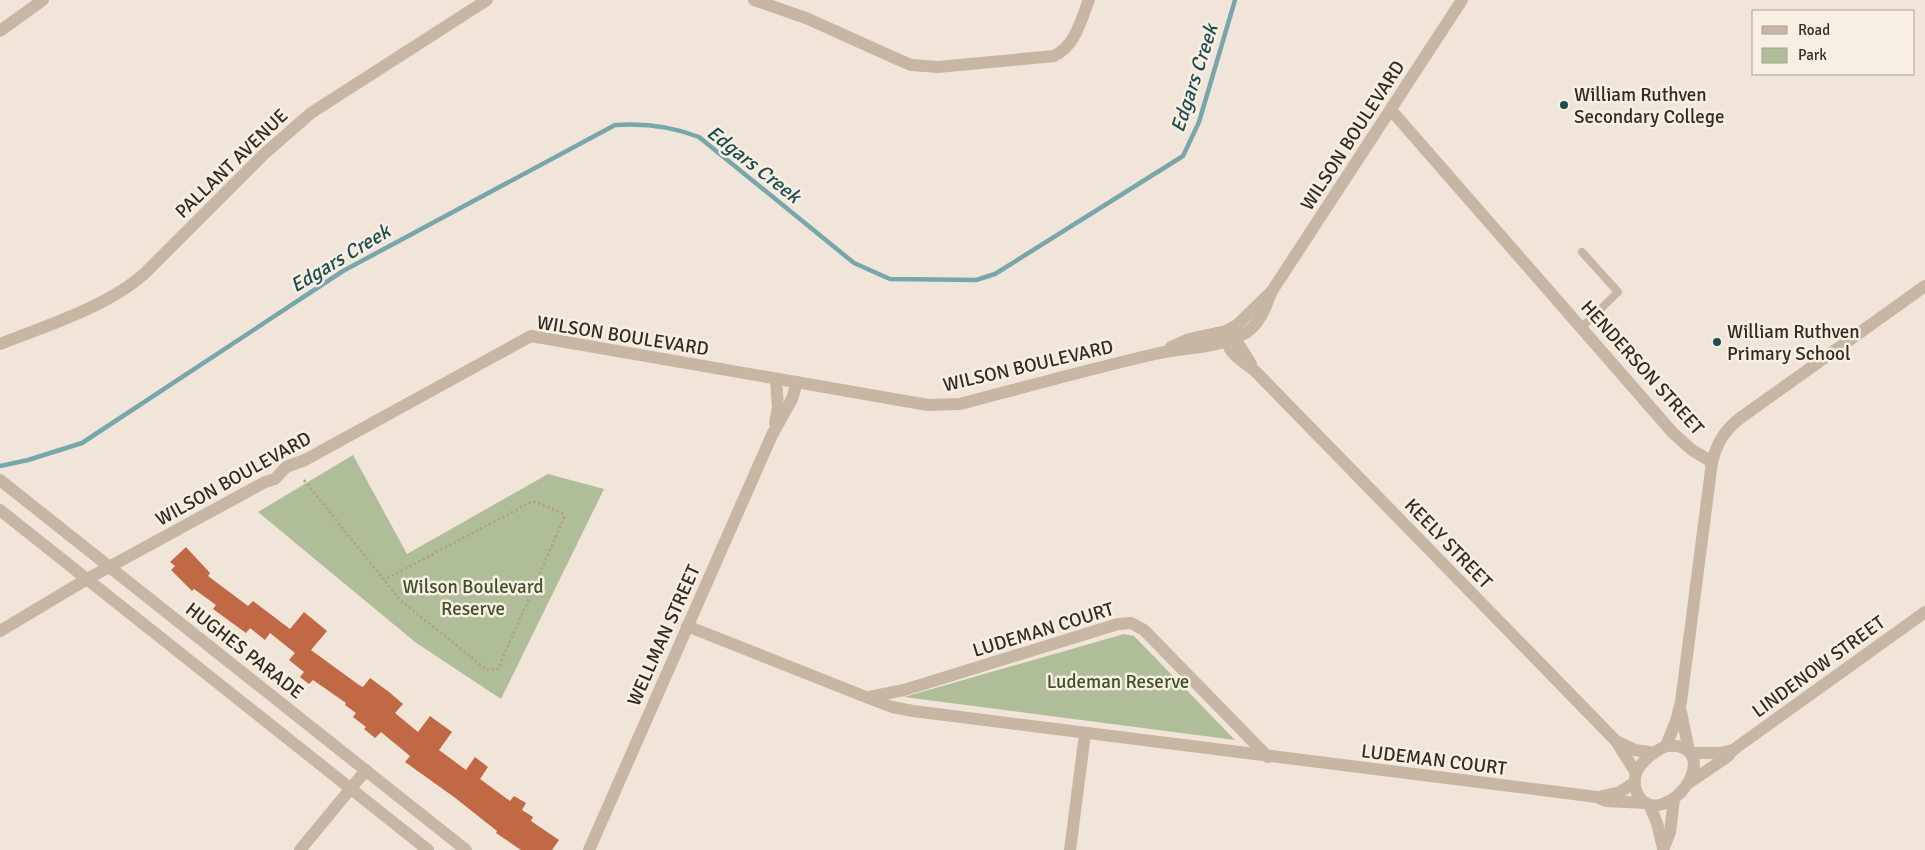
<svg xmlns="http://www.w3.org/2000/svg" width="1925" height="850" viewBox="0 0 1925 850" font-family="Signika,sans-serif">
<rect width="100%" height="100%" fill="#f0e5d8"/>
<g fill="#afbe99">
<polygon points="353,455 407,554 548,474 604,489 501,699 415,642 258,512"/>
<polygon points="1124,634 1134,636 1235,740 904,697"/>
</g>
<g fill="none" stroke-linecap="round" stroke-linejoin="round">
<path stroke="#78a7ab" stroke-width="4.5" d="M0 466 28 460 82 443 343 271 615 125C644 123 671 126 699 137L854 263 890 279 976 280 995 274 1183 156 1199 122 1235 0"/>
</g>
<polygon fill="#c16844" points="186,547 210,573 208,576 248,606 253,601 290,629 304,612 327,631 311,650 359,685 363,687 370,678 389,692 403,704 395,713 418,732 430,716 452,732 439,750 466,770 475,757 488,767 480,779 510,801 514,796 526,803 522,810 533,817 531,821 559,840 552,850 521,850 496,833 497,831 454,797 405,762 410,756 381,732 375,738 364,729 366,727 353,717 356,713 345,705 346,703 313,680 309,684 300,677 304,672 289,660 295,653 270,633 265,640 250,628 246,633 213,609 216,605 194,589 192,591 171,570 175,566 170,562"/>
<g fill="none" stroke-linecap="round" stroke-linejoin="round">
<polyline stroke="#b2a08f" stroke-width="2.5" stroke-dasharray="2.5 2.5" stroke-linecap="butt" points="304,480 400,600 487,670 498,669 564,518 562,513 536,502 531,502 384,580"/>
<polyline stroke="#c7b6a4" stroke-width="8" points="1581,328 1618,292 1582,252"/>
<g stroke="#c7b6a4" stroke-width="12">
<path d="M754 0 806 18 897 59 911 65 938 67 1054 56C1076 45 1080 22 1089 0"/>
<polyline points="0,31 43,0"/>
<polyline points="1391,110 1673,433 1692,450 1712,462 1681,702 1676,721 1666,746"/>
<path d="M1226 331C1225 352 1239 359 1255 371L1616 741 1636 773"/>
<polyline points="1228,332 1234,337 1251,364"/>
<path d="M0 344C46 326 109 306 145 273L263 155 311 113 487 0"/>
<polyline points="1171,347 1189,339 1226,331 1237,325 1272,291 1462,0"/>
<polyline points="775,423 778,408 776,379"/>
<path d="M1712 462C1717 443 1724 431 1739 419L1925 286"/>
<polyline points="687,626 866,697 892,707 913,711 1597,797 1606,801 1646,803"/>
<path d="M0 631 87 579 265 482 275 479 286 467 305 460 531 336 928 405 960 404C1025 387 1090 369 1155 354 1185 347 1219 349 1247 332 1261 323 1266 305 1272 291"/>
<polyline points="869,697 904,690 1118,624 1131,623 1144,630 1268,757"/>
<polyline points="1681,712 1689,751"/>
<polyline points="1618,742 1635,750 1654,753"/>
<path d="M1666 746C1714 742 1692 798 1659 805 1640 809 1630 787 1637 771 1643 760 1655 751 1666 746Z"/>
<polyline points="1690,753 1720,753 1733,750"/>
<polyline points="1690,782 1727,757 1733,750 1925,612"/>
<polyline points="1599,797 1620,792 1635,782"/>
<polyline points="1650,806 1657,823 1663,848"/>
<polyline points="300,850 366,770"/>
<polyline points="589,850 772,435 792,399 797,382"/>
<polyline points="1070,850 1085,734"/>
<polyline points="1663,850 1670,832 1674,799"/>
</g>
<g stroke="#c7b6a4" stroke-width="12">
<polyline points="0,480 466,850"/>
<polyline points="0,510 428,850"/>
</g>
</g>
<g fill="#1d4c52" stroke="#f8efe3" stroke-width="2">
<circle cx="1564" cy="105" r="5"/>
<circle cx="1717" cy="342" r="5"/>
</g>
<g text-anchor="middle" stroke-width="5" stroke-linejoin="round" paint-order="stroke">
<g font-size="19" fill="#332a26" stroke="#f8efe3" text-anchor="start">
<text x="1574" y="101">William Ruthven<tspan x="1574" dy="22">Secondary College</tspan></text>
<text x="1727" y="338">William Ruthven<tspan x="1727" dy="22">Primary School</tspan></text>
</g>
<g font-size="19" fill="#332a26" stroke="#f8efe3">
<text transform="translate(1352 135) rotate(-57)" y="7">WILSON BOULEVARD</text>
<text transform="translate(231 163) rotate(-44)" y="7">PALLANT AVENUE</text>
<text transform="translate(623 335) rotate(9)" y="7">WILSON BOULEVARD</text>
<text transform="translate(1028 365) rotate(-13)" y="7">WILSON BOULEVARD</text>
<text transform="translate(1643 367) rotate(48)" y="7">HENDERSON STREET</text>
<text transform="translate(233 478) rotate(-29)" y="7">WILSON BOULEVARD</text>
<text transform="translate(1449 543) rotate(46)" y="7">KEELY STREET</text>
<text transform="translate(1043 629) rotate(-17)" y="7">LUDEMAN COURT</text>
<text transform="translate(663 635) rotate(-66)" y="7">WELLMAN STREET</text>
<text transform="translate(245 650) rotate(38)" y="7">HUGHES PARADE</text>
<text transform="translate(1818 666) rotate(-36)" y="7">LINDENOW STREET</text>
<text transform="translate(1434 759) rotate(7)" y="7">LUDEMAN COURT</text>
</g>
<g font-size="19" fill="#40502a" stroke="#f8efe3">
<text x="473" y="593">Wilson Boulevard<tspan x="473" dy="22">Reserve</tspan></text>
<text x="1118" y="688">Ludeman Reserve</text>
</g>
<g font-size="20" font-style="italic" fill="#1d4c52" stroke="#f8efe3">
<text transform="translate(1194 78) rotate(-72)" y="7">Edgars Creek</text>
<text transform="translate(754 164) rotate(38)" y="7">Edgars Creek</text>
<text transform="translate(340 258) rotate(-31)" y="7">Edgars Creek</text>
</g>
</g>
<rect x="1752" y="10" width="162" height="65" fill="#f8efe3" stroke="#a9a097"/>
<rect x="1762" y="26" width="25" height="8" fill="#c7b6a4" stroke="#a9a097"/>
<text x="1798" y="35" font-size="15" fill="#332a26">Road</text>
<rect x="1762" y="48" width="25" height="15" fill="#afbe99" stroke="#a9a097"/>
<text x="1798" y="60" font-size="15" fill="#332a26">Park</text>
</svg>
